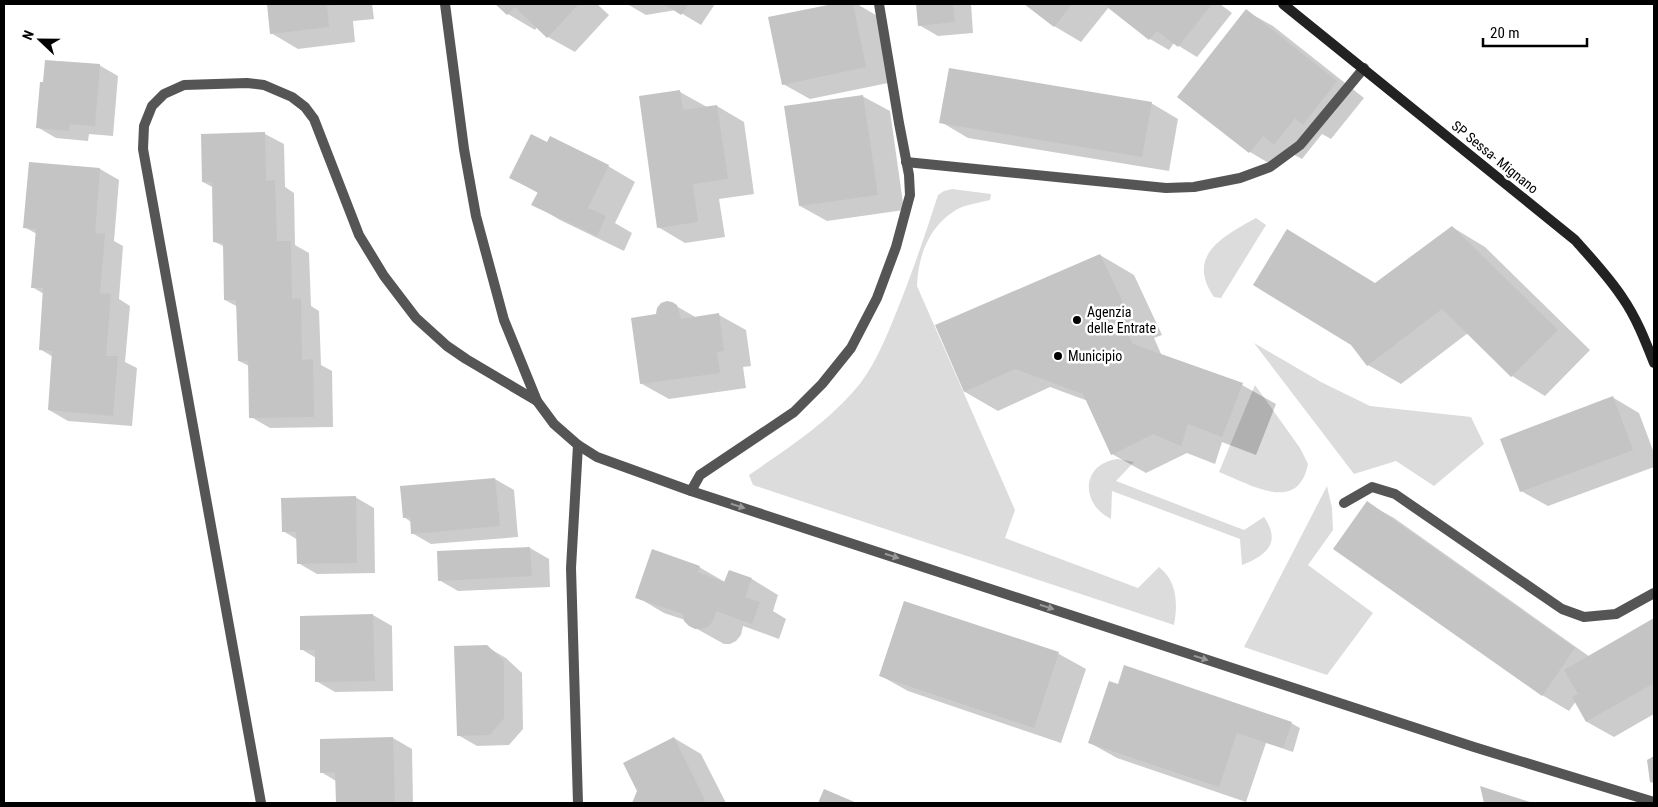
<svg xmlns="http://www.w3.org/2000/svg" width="1658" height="807" viewBox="0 0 1658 807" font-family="'Roboto Condensed',sans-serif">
<rect width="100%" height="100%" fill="#fff"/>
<g fill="#dcdcdc">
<path d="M952 189 991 194 990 200C979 203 966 204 956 210 929 226 918 256 917 286L1015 510 1005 538 1138 588 1159 567C1177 581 1178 603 1174 625L753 485 749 475C785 450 823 426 853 392 873 370 885 340 896 313 912 274 925 235 938 195L944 191Z"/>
<path d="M1256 218 1266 225 1221 298 1214 297C1185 255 1224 236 1256 218Z"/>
<polygon points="1254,343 1321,382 1370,406 1471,417 1484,444 1434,486 1396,461 1354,474"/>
<path d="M1255 385 1300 448 1308 464C1298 515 1250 484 1219 472Z"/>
<path d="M1118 459 1134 462 1116 481 1244 530 1264 517C1282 543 1266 556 1242 565L1240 539 1112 491 1111 519C1079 503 1082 463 1118 459Z"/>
<polygon points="1327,486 1332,508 1333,530 1308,565 1373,613 1327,675 1244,647"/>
</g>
<g fill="#0003">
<polygon points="268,4 372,4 374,19 353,21 355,42 298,49 271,33"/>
<polygon points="497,4 597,4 609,15 575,52 548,37 537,27 535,30 508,14"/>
<polygon points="627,4 715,4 701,25 676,10 646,15"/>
<polygon points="839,4 857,4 879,17 893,82 810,99 783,84 770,18"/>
<polygon points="917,4 971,4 973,33 938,36 919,25"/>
<polygon points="1026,4 1220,4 1232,13 1197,57 1174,43 1169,50 1150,39 1109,7 1081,42 1054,26"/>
<polygon points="1246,11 1273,26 1364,98 1331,139 1322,134 1302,159 1289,152 1277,168 1250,152 1179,96"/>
<polygon points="99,65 118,76 113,136 89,134 88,141 56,138 37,127"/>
<polygon points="680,92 707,107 717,106 744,122 754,194 719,199 725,237 685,243 658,227"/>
<polygon points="862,96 890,111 904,210 827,221 800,206"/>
<polygon points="1151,103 1178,119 1169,171 968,138 941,122"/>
<polygon points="265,134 284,144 285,187 294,193 295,245 309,253 311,306 319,311 321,365 332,371 333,427 270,428 251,417 249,366 239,361 238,307 225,300 225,247 215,242 214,188 203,182"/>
<polygon points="30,164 100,169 119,180 114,241 123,246 119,299 130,306 125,362 137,368 132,426 68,421 49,410 53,357 40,349 44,294 32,287 37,234 24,227"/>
<polygon points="608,166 635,182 615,223 632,233 624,251 560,220 533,204 538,193 511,178"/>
<polygon points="1452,227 1485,247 1590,350 1545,396 1512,376 1468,333 1401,384 1368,365 1376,284"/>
<polygon points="1100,255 1134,275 1162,335 1154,338 1162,356 1242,385 1276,404 1256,455 1222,442 1215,464 1187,453 1146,473 1112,454 1088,401 1050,387 998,411 965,392 936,326"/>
<polygon points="671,303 697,318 719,315 746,330 751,366 743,367 746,388 669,399 642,384 657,315"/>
<polygon points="1612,397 1639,413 1654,453 1654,467 1548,506 1521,491"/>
<polygon points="495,479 514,490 518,537 431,544 412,533 411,522 404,517"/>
<polygon points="355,497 374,508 375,573 317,574 298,563 298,540 283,531"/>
<polygon points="1367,503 1394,518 1590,657 1654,619 1654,714 1614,737 1587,722 1576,701 1569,711 1542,695"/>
<polygon points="530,548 549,559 550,587 458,591 439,580"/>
<polygon points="699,567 725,582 752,579 778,595 773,611 786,619 779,639 743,626 741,635 736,641 730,644 724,644 690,625 685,620 664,613 637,597"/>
<polygon points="905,602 1059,654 1086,669 1061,743 908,691 881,676"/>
<polygon points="373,615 392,626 393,691 335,692 316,681 316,658 301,649"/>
<polygon points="487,647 506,658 522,673 523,729 509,745 477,746 458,735"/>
<polygon points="1291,723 1300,728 1293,752 1266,743 1246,802 1117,758 1090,743"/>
<polygon points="393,738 412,749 413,803 337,803 336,781 321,772 321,740"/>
<polygon points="674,738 701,754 726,803 633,803 638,791"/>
</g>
<g fill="#c4c4c4">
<polygon points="267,4 337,4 337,5 327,6 329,27 270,34"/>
<polygon points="495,4 579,4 547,38 515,7 507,15"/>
<polygon points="664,4 689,4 681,15"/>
<polygon points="833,4 853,4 866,67 782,85 768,17"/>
<polygon points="916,4 953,4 955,22 918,26"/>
<polygon points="1024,4 1072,4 1054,27"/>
<polygon points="1110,4 1212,4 1178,47 1157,31 1149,40 1107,7"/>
<polygon points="1246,9 1337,81 1303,125 1295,118 1274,145 1263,136 1249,153 1177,97"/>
<polygon points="45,60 100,64 95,126 70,124 69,131 36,128 40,82 43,82"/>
<polygon points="949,68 1152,102 1142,157 939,123"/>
<polygon points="680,90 683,110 717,105 728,179 693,184 698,222 657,228 639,96"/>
<polygon points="863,95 878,195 799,206 784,106"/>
<polygon points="265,132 266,181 275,180 277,241 291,241 292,299 301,298 302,360 313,359 314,417 249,418 248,361 238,361 236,300 224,300 223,243 213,242 212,182 202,182 201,134"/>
<polygon points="531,134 547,142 550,136 609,165 588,208 606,216 597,236 531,205 538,192 509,178"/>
<polygon points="29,162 100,168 95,233 105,234 100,293 111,294 106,356 118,356 113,416 48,410 52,351 39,350 43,288 31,288 36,229 23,228"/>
<polygon points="1452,226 1558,330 1511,377 1442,309 1367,366 1351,345 1253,285 1287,229 1375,283"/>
<polygon points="1100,254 1129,315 1121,319 1133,344 1243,383 1222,437 1188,424 1181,446 1153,434 1111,455 1083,394 1015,369 964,392 935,325"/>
<polygon points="667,301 672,302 677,305 681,319 719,313 724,351 717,352 720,373 640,384 631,318 656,314 657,308 661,303"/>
<polygon points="1613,396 1633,450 1520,492 1500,439"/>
<polygon points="495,478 500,526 411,534 410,517 403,518 400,486"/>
<polygon points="356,496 357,563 297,564 296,532 282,532 281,498"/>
<polygon points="1367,501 1575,648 1542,696 1333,549"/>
<polygon points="530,547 532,576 438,581 437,551"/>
<polygon points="652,549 700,566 698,572 724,582 729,570 752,578 745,597 760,602 752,624 716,611 714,619 709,626 702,629 695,629 689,626 684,621 683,614 635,598"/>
<polygon points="904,601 1059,652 1034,728 879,676"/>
<polygon points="373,614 375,681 315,682 315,650 300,650 300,616"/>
<polygon points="1654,618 1654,683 1586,722 1572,697 1578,694 1564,670"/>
<polygon points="487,645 504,661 504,718 490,735 457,736 454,646"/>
<polygon points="1124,665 1292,722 1283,748 1237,733 1219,787 1088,743 1109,681 1118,684"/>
<polygon points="393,737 395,803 336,803 335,772 320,773 320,739"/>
<polygon points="674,737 705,800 704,803 632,803 637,791 623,763"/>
<polygon points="1654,756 1654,783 1650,782 1647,760"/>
<polygon points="1480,786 1533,803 1484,803"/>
<polygon points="824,789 857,803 818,803"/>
</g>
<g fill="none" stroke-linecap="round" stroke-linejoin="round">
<g stroke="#555" stroke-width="10">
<polyline points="445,4 464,149 476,216 504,320 537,401 554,424 578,445 597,457 691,491 1474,747 1654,802"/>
<polyline points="906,162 1166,188 1194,187 1240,178 1270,167 1300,145 1364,68"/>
<polyline points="578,445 571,568 578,803"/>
<polyline points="691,491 700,475 794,412 822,384 851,348 877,298 896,247 910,195 909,175 899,123 879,4"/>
<polyline points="1344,503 1372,487 1395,494 1562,609 1584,617 1616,614 1654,593"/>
<polyline points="261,803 143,149 144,126 152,106 164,94 184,85 247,83 264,85 292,97 305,107 314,119 359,235 384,276 416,318 447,346 466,359 537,401"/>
</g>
<path stroke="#222" stroke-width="10" d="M1283 4 1575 240C1591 258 1608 276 1622 297 1636 317 1645 340 1654 363"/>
</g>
<defs><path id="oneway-solid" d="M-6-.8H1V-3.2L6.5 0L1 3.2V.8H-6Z" transform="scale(1.25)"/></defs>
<g fill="#999">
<use href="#oneway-solid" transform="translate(738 506) rotate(18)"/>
<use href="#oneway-solid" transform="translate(892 556) rotate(18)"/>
<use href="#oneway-solid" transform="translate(1047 607) rotate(18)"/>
<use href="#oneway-solid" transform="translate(1201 658) rotate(18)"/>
</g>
<g fill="#000" stroke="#fff" stroke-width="2">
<circle cx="1077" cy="320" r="5"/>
<circle cx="1058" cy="356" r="5"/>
</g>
<g text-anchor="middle" stroke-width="5" stroke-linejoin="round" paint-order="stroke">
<g font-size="14" fill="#000" stroke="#fff">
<text transform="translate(1495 157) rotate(39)" y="5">SP Sessa- Mignano</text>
</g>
<g font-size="14" fill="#000" stroke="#fff" text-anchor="start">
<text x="1087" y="317">Agenzia<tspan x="1087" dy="16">delle Entrate</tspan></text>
<text x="1068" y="361">Municipio</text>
</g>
</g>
<rect width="1658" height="807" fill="none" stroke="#000000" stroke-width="10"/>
<g transform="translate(40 40) rotate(292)" stroke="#ffffff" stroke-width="4" paint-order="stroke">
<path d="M0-4L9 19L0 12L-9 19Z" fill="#000000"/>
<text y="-8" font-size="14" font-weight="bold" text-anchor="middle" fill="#000000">N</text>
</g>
<path d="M1483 38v8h104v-8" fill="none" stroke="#000000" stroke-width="2.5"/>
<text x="1490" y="38" font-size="15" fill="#000000" stroke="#ffffff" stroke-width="4" paint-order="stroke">20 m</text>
</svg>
